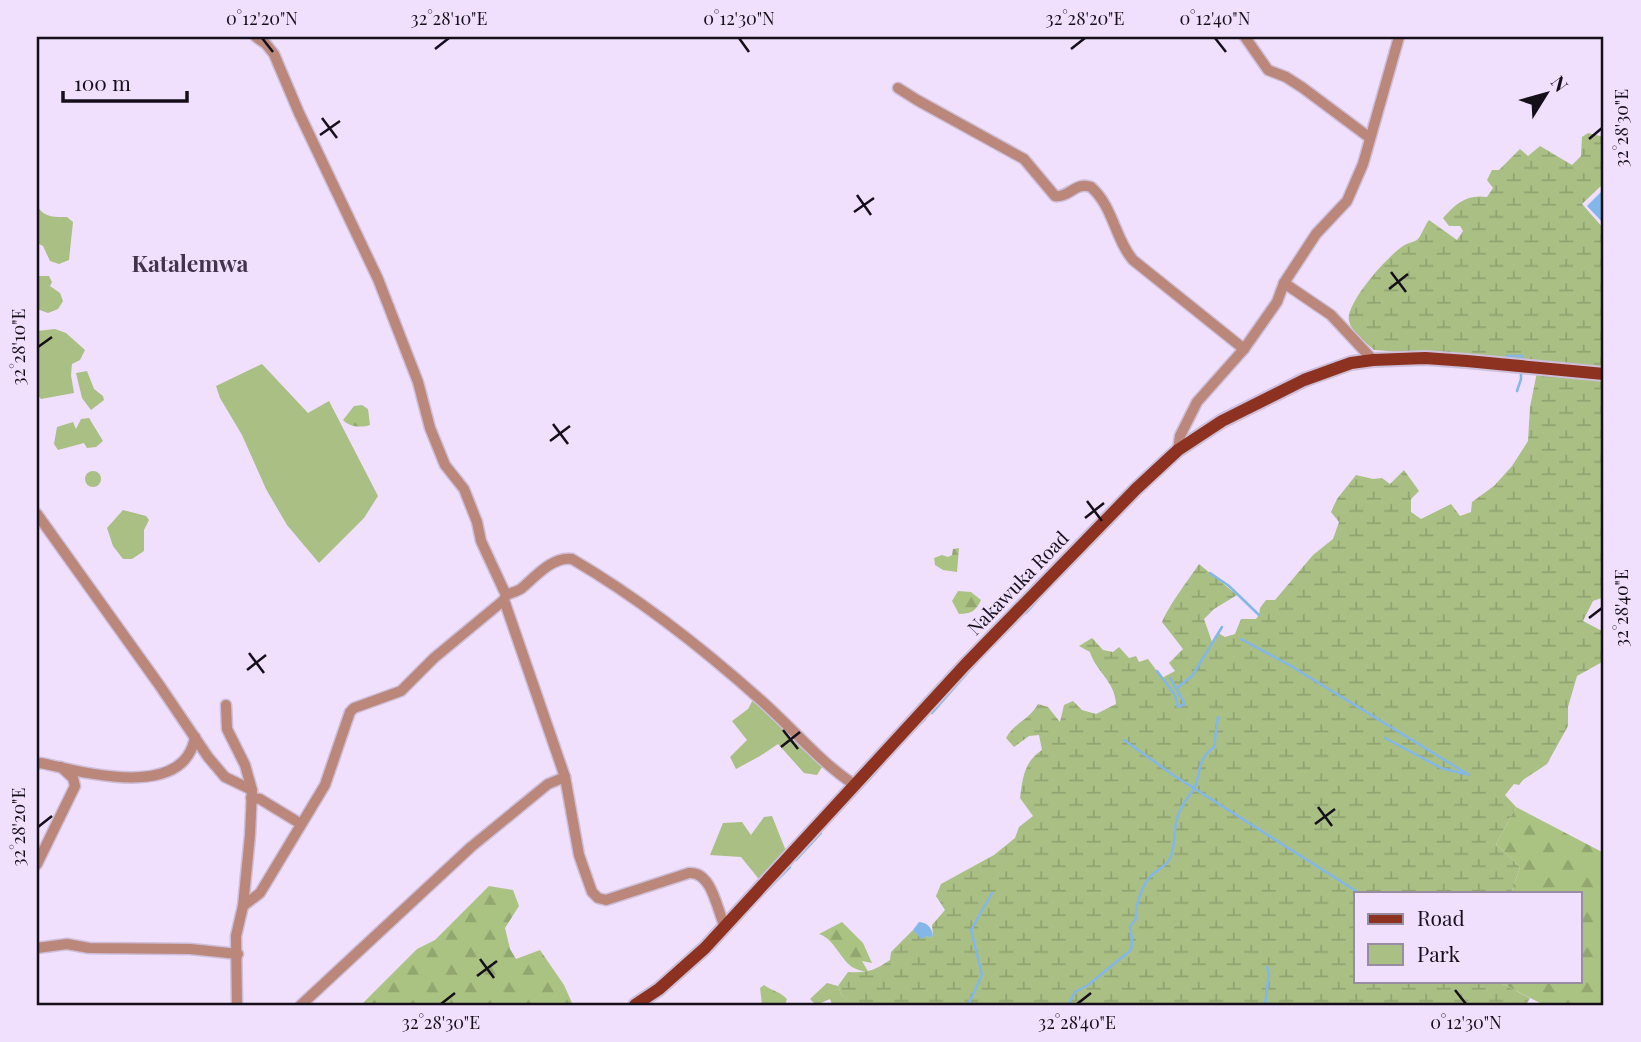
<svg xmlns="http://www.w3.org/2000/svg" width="1641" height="1042" viewBox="0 0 1641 1042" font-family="'Playfair Display',serif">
<defs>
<pattern id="forest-firs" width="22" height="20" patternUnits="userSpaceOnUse" patternTransform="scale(1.75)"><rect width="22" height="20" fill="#abc382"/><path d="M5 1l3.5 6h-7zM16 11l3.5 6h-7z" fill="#92a670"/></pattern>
<pattern id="wetland-marsh" width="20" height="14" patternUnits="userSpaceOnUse" patternTransform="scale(1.75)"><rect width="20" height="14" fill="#a9bf84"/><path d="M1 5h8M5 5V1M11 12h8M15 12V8" fill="none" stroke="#91a371"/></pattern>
</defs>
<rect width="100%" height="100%" fill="#f0dffd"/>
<g fill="#a9bf84">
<path d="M37 205C43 218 55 217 67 217L73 222 69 260 59 264 50 261 43 246 37 243Z"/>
<polygon points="37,276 49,276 52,282 50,286 60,293 63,301 58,309 48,313 37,309"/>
<polygon points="55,329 66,333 85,350 80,360 72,364 71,375 74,393 41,399 37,394 37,331"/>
<polygon points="262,364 308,413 329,401 378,496 364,518 319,563 287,525 266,489 242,435 220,398 216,386"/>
<polygon points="87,371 94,389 103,396 104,400 91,410 82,398 76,373"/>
<polygon points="89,418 103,441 96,447 87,448 84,443 58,450 54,444 57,427 73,422 76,429 81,419"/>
<circle cx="93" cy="479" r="8"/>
<polygon points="123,510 146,516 149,520 144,530 144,551 132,559 123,559 113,546 107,528"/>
<polygon points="755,696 824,764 817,775 804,773 778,744 760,756 736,769 730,757 747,740 732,721 748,709"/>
<polygon points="772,816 788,856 762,883 741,857 710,855 723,823 742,822 751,835 764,817"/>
<polygon points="827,983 838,986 842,996 853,1002 848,1005 832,1005 830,999 816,1005 810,999"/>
</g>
<g fill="url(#forest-firs)">
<path d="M362 405 368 409 370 425C361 428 349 427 343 420L354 406Z"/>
<polygon points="959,548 957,572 943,570 935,565 934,558 942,555 948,557 952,555 953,549"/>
<path d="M958 591 971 592 981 600C976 611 971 614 959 614L952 601Z"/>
<polygon points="1516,807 1604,853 1604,1005 1544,1005 1497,981 1580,981 1580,893 1511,893 1520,867 1496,844"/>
<polygon points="489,886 513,890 519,906 505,928 510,949 516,959 540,950 564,985 573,1005 361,1005 417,949 435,940"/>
<path d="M842 922 863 943 872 963 862 961 869 973C864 971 857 970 852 967 839 957 834 939 819 934Z"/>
<path d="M764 985C772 991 781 992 787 999L785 1005H762L760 988Z"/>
</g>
<g fill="url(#wetland-marsh)">
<path d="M1588 133 1604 137V183L1582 204 1604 229V368L1492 358 1374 350C1366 342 1351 332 1349 321 1345 303 1389 255 1403 246 1407 243 1415 242 1418 239 1422 234 1425 225 1429 220L1457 240 1463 231 1460 226H1449L1443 218C1456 203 1467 194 1487 197L1493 188 1487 180 1492 170H1499L1520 149 1528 156 1540 146 1572 165 1581 156 1582 137Z"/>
<path d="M1537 372 1604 379V597L1593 601 1583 621 1604 632V661L1577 676 1568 707V726L1547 764 1523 780 1519 785 1514 784 1505 795 1516 807 1496 844 1520 867 1511 893H1356V981H1497L1530 998 1526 1005H848L852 1002 842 996 838 986 848 972C868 973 873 971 890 960L891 952 913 930 921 938 927 936 930 938 933 935 932 925 945 910 936 896 941 884 994 855 1015 838 1019 827 1033 816 1020 798C1023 777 1024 762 1042 750L1039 735 1029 736 1014 747 1006 738C1015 722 1029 720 1038 704L1048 707 1060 722 1064 705 1073 701 1082 710 1096 714 1116 704C1115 681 1096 672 1090 652L1079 646 1092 638 1103 650 1113 652 1119 647 1129 658 1136 656 1139 662 1148 659 1162 678 1175 671 1169 663 1183 649 1162 622C1171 601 1186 584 1199 564L1237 595 1214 609 1204 619 1212 642 1218 633 1225 637 1235 634 1241 619H1256L1259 615 1260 608 1266 600H1275L1313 555 1333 539 1339 522 1331 512 1337 499 1356 475 1373 479 1382 478 1390 484 1404 470 1419 491 1411 499V512L1421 519 1451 504 1460 516 1471 512 1472 502 1494 486 1512 466 1528 441 1530 407Z"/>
</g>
<g fill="#83b7e9">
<polygon points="1604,189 1604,224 1587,206"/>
<path d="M919 922C928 923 931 927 933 935L930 938 927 936 921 939 913 930Z"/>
</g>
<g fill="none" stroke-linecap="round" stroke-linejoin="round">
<g stroke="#83b7e9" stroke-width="2.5">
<polyline points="1507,356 1522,356 1522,362"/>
<polyline points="1517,391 1521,379 1521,372"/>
<polyline points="1210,573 1229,586 1259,615"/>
<polyline points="1026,613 1042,595"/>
<polyline points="1241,639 1291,666 1469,775"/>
<polyline points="993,645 1018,620"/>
<polyline points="1157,671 1175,695 1178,707 1185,704 1170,678"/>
<polyline points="1177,688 1192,676 1222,627"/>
<polyline points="932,713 983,655"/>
<polyline points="910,733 925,719"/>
<polyline points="1385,738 1441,768 1465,774"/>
<polyline points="1124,740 1173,775 1359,893"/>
<polyline points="882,765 889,756"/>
<polyline points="835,816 877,771"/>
<polyline points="796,860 821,833"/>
<polyline points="765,892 790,867"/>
<polyline points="968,1005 982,975 971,930 992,893"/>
<path d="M1068 1005 1075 992 1088 985 1131 950 1132 941 1130 926 1136 919C1135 906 1142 883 1153 874 1158 869 1165 867 1169 860 1176 847 1173 837 1176 823 1178 809 1186 801 1193 790 1203 773 1194 763 1214 747L1218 717"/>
<polyline points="1265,1005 1269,974 1267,967"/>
</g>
<defs>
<g id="minor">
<path d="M256 37 266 44 274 54 299 113 378 279 418 382 430 428 445 465 464 489 477 522 481 541 506 595C510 593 519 591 522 588 535 577 553 556 572 559 642 600 704 649 764 703 794 730 821 763 855 785"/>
<polyline points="1245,37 1268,70 1286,77 1303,88 1370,138"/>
<path d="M898 88 917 100 1024 159 1055 196C1069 198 1076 181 1091 187 1113 206 1115 239 1133 260L1244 349"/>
<polyline points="1284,283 1331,315 1373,360"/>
<polyline points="1178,450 1180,436 1197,402 1244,349 1277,302 1284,283 1316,234 1347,201 1363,164 1399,37"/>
<polyline points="37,514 160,686 208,757 225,777 252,790"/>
<path d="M506 595 504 600 565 777 579 855 592 892 598 898 606 900 689 873C712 871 717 910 725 927"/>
<polyline points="226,705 227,729 245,765 252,790 250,835 243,906 236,936 237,1005"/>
<path d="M37 764 41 763C83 772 184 801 195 737"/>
<polyline points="251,798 260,799 301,824"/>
<polyline points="37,864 75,786 73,778 61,767"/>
<polyline points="243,906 260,893 325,785 350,712 354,708 401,691 434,658 504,600"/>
<polyline points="37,948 67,944 89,948 190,949 238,954"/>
<polyline points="301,1005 471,847 548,784 565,777"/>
</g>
<polyline id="major" points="635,1005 659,989 705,948 965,665 1136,489 1178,450 1222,421 1304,380 1351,363 1373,360 1425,358 1467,361 1604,374"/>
</defs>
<use href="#minor" stroke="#cdbed9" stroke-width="13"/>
<use href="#major" stroke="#cdbed9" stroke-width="16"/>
<use href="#minor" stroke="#bc877b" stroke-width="10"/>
<use href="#major" stroke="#8d3220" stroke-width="12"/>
</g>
<path fill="none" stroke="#150f1a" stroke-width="2.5" d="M262 38 273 52M739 38 749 52M1215 38 1226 52M435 49 449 38M1071 49 1085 38M322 118 337 138M320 135 340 121M1589 139 1602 128M857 195 871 215M854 212 874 198M1391 272 1406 292M1389 289 1408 274M38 347 52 337M553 424 568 444M550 441 570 426M1087 501 1102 521M1085 518 1104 503M1589 618 1602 608M249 653 264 673M247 670 266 655M783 730 798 749M781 747 800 732M1318 807 1332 826M1315 824 1335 809M38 827 52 816M480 959 494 978M477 976 497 961M1455 990 1466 1004M441 1004 455 993M1077 1004 1091 993"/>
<g text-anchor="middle" stroke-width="5" stroke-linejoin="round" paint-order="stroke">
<g font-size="19" fill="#150f1a" stroke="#f0dffd">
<text transform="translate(1018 583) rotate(-46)" y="7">Nakawuka Road</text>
</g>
<g font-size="23" font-weight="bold" fill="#42344c" stroke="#f0dffd">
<text x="190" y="272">Katalemwa</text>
</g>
</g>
<rect width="1641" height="1042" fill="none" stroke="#f0dffd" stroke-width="77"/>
<rect x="1354" y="892" width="228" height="91" fill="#f0dffd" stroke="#988ca2" stroke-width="2"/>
<rect x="1368" y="914" width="35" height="10" fill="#8d3220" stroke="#988ca2" stroke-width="2"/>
<text x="1417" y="926" font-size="21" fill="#150f1a">Road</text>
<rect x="1368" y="944" width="35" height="21" fill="#a9bf84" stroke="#988ca2" stroke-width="2"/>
<text x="1417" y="962" font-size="21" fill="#150f1a">Park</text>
<g transform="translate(1546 94) rotate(53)" stroke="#f0dffd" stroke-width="5" paint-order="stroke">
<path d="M0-5L12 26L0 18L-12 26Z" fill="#150f1a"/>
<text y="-10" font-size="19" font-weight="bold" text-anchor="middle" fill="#150f1a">N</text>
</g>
<path d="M63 91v10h124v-10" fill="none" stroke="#150f1a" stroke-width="3.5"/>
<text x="74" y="91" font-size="21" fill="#150f1a" stroke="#f0dffd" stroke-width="5" paint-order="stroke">100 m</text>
<rect x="38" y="38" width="1564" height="966" fill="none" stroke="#150f1a" stroke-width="2.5"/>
<g font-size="18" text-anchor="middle" fill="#150f1a">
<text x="262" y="25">0°12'20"N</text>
<text x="449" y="25">32°28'10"E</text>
<text x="739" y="25">0°12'30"N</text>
<text x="1085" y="25">32°28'20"E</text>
<text x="1215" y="25">0°12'40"N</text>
<text transform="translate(1622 128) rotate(-90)" y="6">32°28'30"E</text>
<text transform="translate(19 347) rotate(-90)" y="6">32°28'10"E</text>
<text transform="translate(1622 608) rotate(-90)" y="6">32°28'40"E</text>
<text transform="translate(19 827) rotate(-90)" y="6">32°28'20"E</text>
<text x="441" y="1029">32°28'30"E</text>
<text x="1077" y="1029">32°28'40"E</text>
<text x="1466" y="1029">0°12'30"N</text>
</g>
</svg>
